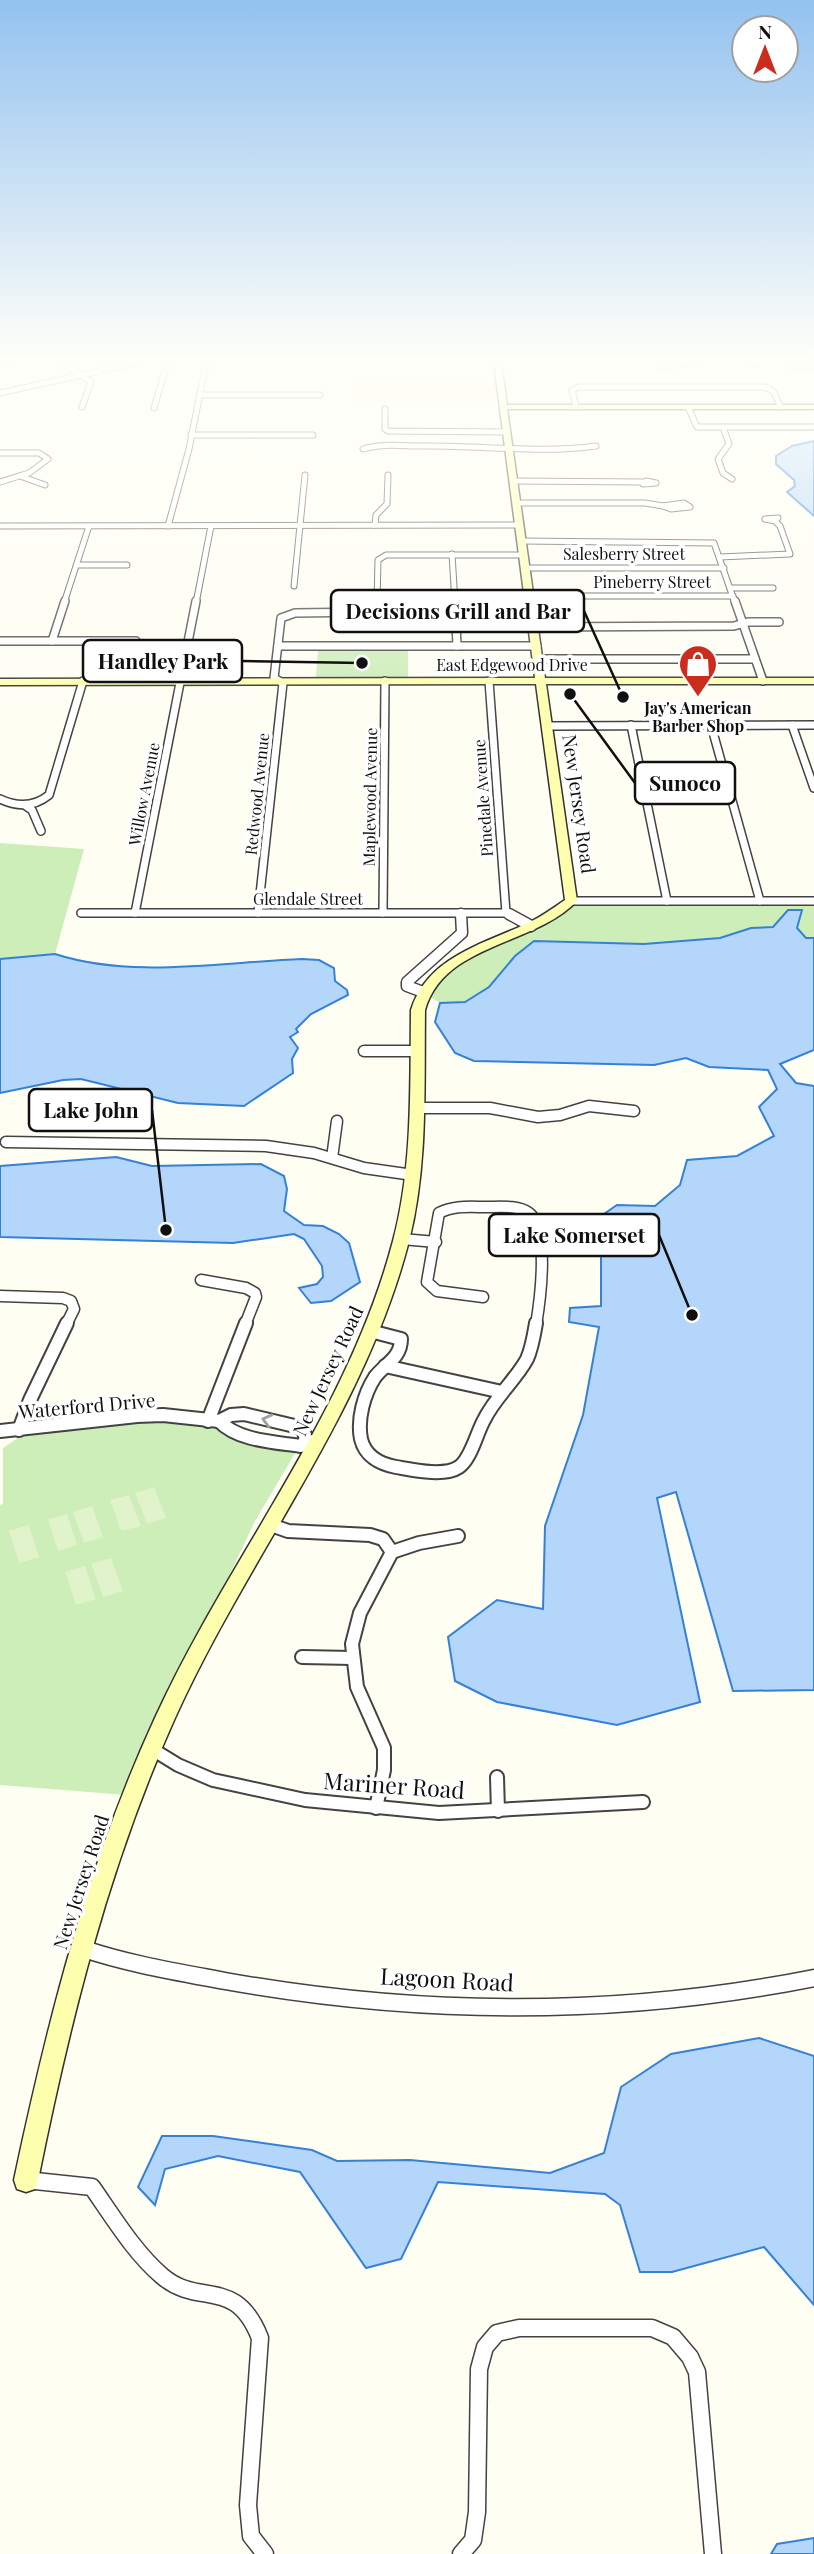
<svg xmlns="http://www.w3.org/2000/svg" width="814" height="2554" viewBox="0 0 814 2554" font-family="'Playfair Display',serif">
<rect width="100%" height="100%" fill="#fffef3"/>
<polygon fill="#f6f7d0" points="354,363 495,363 500,402 354,404"/>
<g fill="#cdedb9">
<polygon points="408,648 408,677 316,677 318,649"/>
<polygon points="0,843 84,849 55,954 0,959"/>
<polygon points="571,901 814,901 814,938 806,938 797,928 788,910 773,927 751,928 720,938 644,944 534,941 515,956 489,987 465,1002 440,1003 423,992 435,976"/>
<path d="M122 1422H178L215 1426C225 1441 278 1447 297 1450L255 1521 126 1795 0 1785V1505L3 1504V1448L24 1434Z"/>
</g>
<g fill="#e0f3cb">
<polygon points="154,1487 166,1518 147,1524 135,1493"/>
<polygon points="129,1495 141,1526 121,1531 110,1500"/>
<polygon points="92,1506 103,1537 84,1543 73,1512"/>
<polygon points="67,1514 77,1545 58,1551 48,1519"/>
<polygon points="29,1525 39,1557 19,1563 9,1531"/>
<polygon points="111,1558 123,1591 103,1597 91,1564"/>
<polygon points="85,1566 96,1599 76,1605 65,1572"/>
</g>
<g fill="#b3d6fa" stroke="#3581d6" stroke-width="2">
<polygon points="814,441 814,516 787,492 795,486 794,480 776,464 776,456 792,446"/>
<polygon points="788,910 802,910 797,928 806,938 814,938 814,1050 780,1064 796,1083 814,1086 814,1690 733,1691 676,1492 657,1498 700,1702 617,1725 497,1702 455,1681 448,1637 497,1600 543,1609 545,1526 583,1415 599,1327 569,1322 570,1308 601,1306 601,1216 617,1205 655,1206 680,1185 687,1160 737,1156 774,1136 759,1107 777,1089 768,1070 709,1067 686,1058 654,1065 474,1061 455,1053 435,1022 440,1003 465,1002 489,987 515,956 534,941 644,944 720,938 751,928 773,927"/>
<path d="M55 954C133 979 221 962 302 959L319 960 334 968 335 981 347 990 348 995 311 1014 296 1029 298 1032 290 1037 298 1048 292 1059 293 1073 244 1106 178 1103 81 1079 63 1080 0 1093V959Z"/>
<polygon points="116,1157 152,1166 261,1164 284,1176 287,1189 284,1211 304,1225 323,1226 339,1234 349,1243 360,1282 331,1301 311,1303 299,1288 317,1284 323,1277 322,1266 304,1239 294,1234 233,1243 0,1237 0,1166"/>
<polygon points="759,2038 814,2056 814,2305 764,2247 672,2272 640,2272 620,2205 605,2194 438,2182 401,2259 366,2268 300,2172 218,2156 165,2169 155,2205 138,2187 162,2136 213,2136 312,2150 337,2161 410,2160 550,2173 604,2153 621,2087 671,2054"/>
<polygon points="814,2538 814,2554 771,2554 777,2544"/>
</g>
<g fill="none" stroke-linecap="round" stroke-linejoin="round">
<defs>
<g id="street-far4">
<polyline points="63,363 91,382 82,407"/>
<polyline points="752,363 757,364"/>
<polyline points="660,366 698,363"/>
<polyline points="793,366 814,366"/>
<polyline points="0,393 136,363"/>
<polyline points="200,395 320,395"/>
<polyline points="576,407 572,390 579,387 765,387 773,391 781,407"/>
<polyline points="688,407 697,427 814,427"/>
<polyline points="154,408 167,363"/>
<polyline points="385,409 385,429 388,431 506,432"/>
<polyline points="723,427 729,444 718,459 723,473 732,479"/>
<polyline points="191,435 313,435"/>
<path d="M363 449C382 443 403 446 422 446 481 445 538 454 596 446"/>
<polyline points="0,453 39,453 48,459 29,473 0,482"/>
<polyline points="20,476 45,485"/>
<polyline points="513,481 643,482"/>
<polygon points="646,481 656,483 643,484"/>
<polyline points="517,503 645,503 663,506"/>
<polygon points="684,503 690,507 671,509 663,506"/>
<polygon points="778,518 775,521 765,519"/>
<polyline points="375,525 376,515 387,504 388,475"/>
<polyline points="0,526 519,525"/>
<polyline points="168,526 189,449 206,363"/>
<polyline points="521,541 714,543 735,603"/>
<polyline points="452,554 455,603"/>
<polyline points="720,557 790,554 780,526 775,521"/>
<polyline points="77,565 127,565"/>
<polyline points="525,568 724,568"/>
<polyline points="294,586 305,475"/>
<polyline points="730,588 773,588"/>
<polyline points="529,596 733,596"/>
<polyline points="64,603 89,526"/>
<polyline points="196,603 211,526"/>
<polyline points="377,603 378,560 386,555 523,555"/>
</g>
<g id="street-far3">
<polyline points="455,601 457,646"/>
<polyline points="735,601 763,681"/>
<polyline points="534,627 734,626 748,622 779,622"/>
<polyline points="0,641 136,641"/>
<polyline points="52,641 65,601"/>
<polyline points="278,646 537,646"/>
<polyline points="539,659 755,659"/>
<polyline points="489,681 506,913"/>
<polyline points="631,725 667,901"/>
<polyline points="711,725 760,901"/>
<polyline points="792,725 814,788"/>
<polyline points="547,726 814,725"/>
<path d="M0 799C17 807 34 807 49 795L83 681"/>
<polyline points="26,806 32,810 41,831"/>
<polyline points="571,901 814,901"/>
<polyline points="81,913 506,913 512,916"/>
<polyline points="135,913 196,601"/>
<polyline points="258,913 283,683 274,678 281,618 295,613 372,612 377,607 377,601"/>
<polyline points="383,913 385,681"/>
<polyline points="461,913 461,916"/>
</g>
<g id="street-far2">
<polyline points="509,914 531,926"/>
<polyline points="423,992 407,986 407,982 462,933 461,914"/>
<polyline points="364,1051 417,1051"/>
<polyline points="417,1108 490,1108 538,1117 560,1115 589,1106 634,1111"/>
<polyline points="6,1142 266,1146 314,1153 364,1168 413,1175"/>
<polyline points="332,1158 337,1121"/>
<polyline points="402,1239 436,1242"/>
<polyline points="201,1280 246,1288 255,1293 256,1297 245,1325"/>
<polyline points="0,1296 63,1298 71,1301 74,1309 66,1325"/>
<path d="M483 1297 437 1291 427 1282 439 1213C454 1205 470 1207 487 1207 500 1207 518 1205 529 1213 550 1229 540 1301 536 1325"/>
</g>
<g id="street-far1">
<path d="M374 1332 401 1339C401 1358 385 1364 375 1377 364 1394 357 1419 361 1439 365 1456 380 1464 396 1467 413 1470 444 1477 459 1467 471 1459 477 1432 484 1420 495 1397 515 1381 527 1359 532 1348 534 1335 536 1323"/>
<polyline points="385,1366 502,1392"/>
<polyline points="208,1421 246,1323"/>
<path d="M219 1421C238 1441 275 1442 301 1446L306 1440 313 1442"/>
<polyline points="19,1430 30,1400 67,1323"/>
<polyline points="0,1431 137,1416 163,1415 219,1421 231,1415 244,1414 303,1428 306,1440"/>
<polyline points="271,1525 288,1531 370,1535 383,1539 392,1552 360,1613 352,1644 357,1687 384,1748 384,1770 376,1808"/>
<polyline points="392,1552 419,1543 458,1536"/>
<polyline points="302,1657 352,1658"/>
<polyline points="152,1749 178,1765 213,1780 305,1800 439,1813 643,1802"/>
<polyline points="497,1777 498,1811"/>
</g>
<g id="street">
<path d="M81 1948C128 1964 177 1972 225 1981 421 2016 619 2017 814 1978"/>
<path d="M26 2180 92 2187C113 2217 134 2252 162 2276 199 2308 235 2275 260 2338L248 2505 251 2536 265 2554"/>
<polyline points="461,2554 473,2540 477,2512 479,2369 485,2347 497,2333 519,2328 652,2328 673,2337 690,2357 697,2372 713,2554"/>
</g>
<g id="secondary">
<polygon points="0,363 11,363 0,366"/>
<path d="M494 363H501L507 405H814V409H507L545 678H814V684H546L577 901C534 946 444 943 425 1010 424 1087 428 1166 409 1241 364 1415 248 1556 175 1718 108 1867 70 2021 38 2180L35 2189 26 2192 17 2189 14 2180C48 2020 86 1868 155 1718 229 1556 347 1416 393 1241 413 1166 410 1087 411 1010 427 957 483 944 528 923 541 917 553 908 565 900L536 684 0 685V679L535 678Z"/>
</g>
</defs>
<use href="#street-far4" stroke="#434343" stroke-width="7"/>
<use href="#street-far3" stroke="#434343" stroke-width="10"/>
<use href="#street-far2" stroke="#434343" stroke-width="13"/>
<use href="#street-far1" stroke="#434343" stroke-width="16"/>
<use href="#street" stroke="#434343" stroke-width="19"/>
<use href="#secondary" stroke="#323232" stroke-width="3"/>
<use href="#street-far4" stroke="#fff" stroke-width="5"/>
<use href="#street-far3" stroke="#fff" stroke-width="7"/>
<use href="#street-far2" stroke="#fff" stroke-width="10"/>
<use href="#street-far1" stroke="#fff" stroke-width="12"/>
<use href="#street" stroke="#fff" stroke-width="16"/>
<use href="#secondary" fill="#fdffae" fill-rule="evenodd"/>
</g>
<defs><path id="oneway-chevron" d="M-2-3.5L2.5 0L-2 3.5" fill="none" stroke-width="1.6" stroke-linecap="round" stroke-linejoin="round" transform="scale(1.75)"/></defs>
<use stroke="#9f9f9f" href="#oneway-chevron" transform="translate(267 1420) rotate(-166)"/>
<linearGradient id="sky" x2="0" y2="1"><stop stop-color="#93c2ef"/><stop offset="0.5" stop-color="#fffffa"/><stop offset="1" stop-color="#fffffa" stop-opacity="0"/></linearGradient>
<rect width="814" height="720" fill="url(#sky)"/>
<defs>
<symbol id="shop-pin" viewBox="-11 -11 22 30"><path d="M0 17L-7.5 6A9.5 9.5 0 1 1 7.5 6Z" fill="#ca2c1d" stroke="#fff"/><path d="M-5-2.5h2.3a2.7 3.5 0 0 1 5.4 0H5L5.5 6h-11ZM-1.5-2.5h3a1.5 2.3 0 0 0-3 0Z" fill="#fff"/></symbol>
</defs>
<g fill-rule="evenodd">
<use href="#shop-pin" x="676" y="642" width="44" height="60"/>
</g>
<g text-anchor="middle" stroke-width="7" stroke-linejoin="round" paint-order="stroke">
<g font-size="16" fill="#101010" stroke="#fff">
<text x="624" y="560">Salesberry Street</text>
<text x="652" y="588">Pineberry Street</text>
<text x="512" y="671">East Edgewood Drive</text>
<text transform="translate(144 794) rotate(-79)" y="6">Willow Avenue</text>
<text transform="translate(257 794) rotate(-84)" y="6">Redwood Avenue</text>
<text transform="translate(370 797) rotate(-89)" y="6">Maplewood Avenue</text>
<text transform="translate(483 798) rotate(-94)" y="6">Pinedale Avenue</text>
<text x="308" y="905">Glendale Street</text>
</g>
<g font-size="16" font-weight="bold" fill="#101010" stroke="#fff">
<text x="698" y="714">Jay's American<tspan x="698" dy="18">Barber Shop</tspan></text>
</g>
<g font-size="19" fill="#101010" stroke="#fff">
<text transform="translate(579 804) rotate(82)" y="7">New Jersey Road</text>
<text transform="translate(328 1371) rotate(-65)" y="7">New Jersey Road</text>
<text transform="translate(87 1406) rotate(-5)" y="7">Waterford Drive</text>
<text transform="translate(81 1882) rotate(-72)" y="7">New Jersey Road</text>
</g>
<g font-size="23" fill="#101010" stroke="#fff">
<text transform="translate(394 1786) rotate(4)" y="8">Mariner Road</text>
<text transform="translate(447 1980) rotate(3)" y="8">Lagoon Road</text>
</g>
</g>
<path fill="none" stroke="#101010" stroke-width="2.5" d="M623 697L584 611M362 663L242 661M570 694L635 783M166 1230L152 1110M692 1315L659 1235"/>
<g fill="#101010" stroke="#fff" stroke-width="2.5">
<circle cx="623" cy="697" r="7"/>
<circle cx="362" cy="663" r="7"/>
<circle cx="570" cy="694" r="7"/>
<circle cx="166" cy="1230" r="7"/>
<circle cx="692" cy="1315" r="7"/>
</g>
<g fill="#fff" stroke="#101010" stroke-width="2.5">
<rect x="331" y="590" width="253" height="42" rx="7"/>
<rect x="83" y="640" width="159" height="42" rx="7"/>
<rect x="635" y="762" width="100" height="42" rx="7"/>
<rect x="29" y="1089" width="123" height="42" rx="7"/>
<rect x="489" y="1214" width="170" height="42" rx="7"/>
</g>
<g font-size="21" text-anchor="middle" font-weight="bold" fill="#101010">
<text x="458" y="619">Decisions Grill and Bar</text>
<text x="163" y="669">Handley Park</text>
<text x="685" y="791">Sunoco</text>
<text x="91" y="1118">Lake John</text>
<text x="574" y="1243">Lake Somerset</text>
</g>
<g transform="translate(765 49)"><circle r="33" fill="#ffffff" stroke="#9f9f9f" stroke-width="2"/>
<path d="M0-5L12 26L0 18L-12 26Z" fill="#ca2c1d"/>
<text y="-10" font-size="19" font-weight="bold" text-anchor="middle" fill="#101010">N</text>
</g>
</svg>
